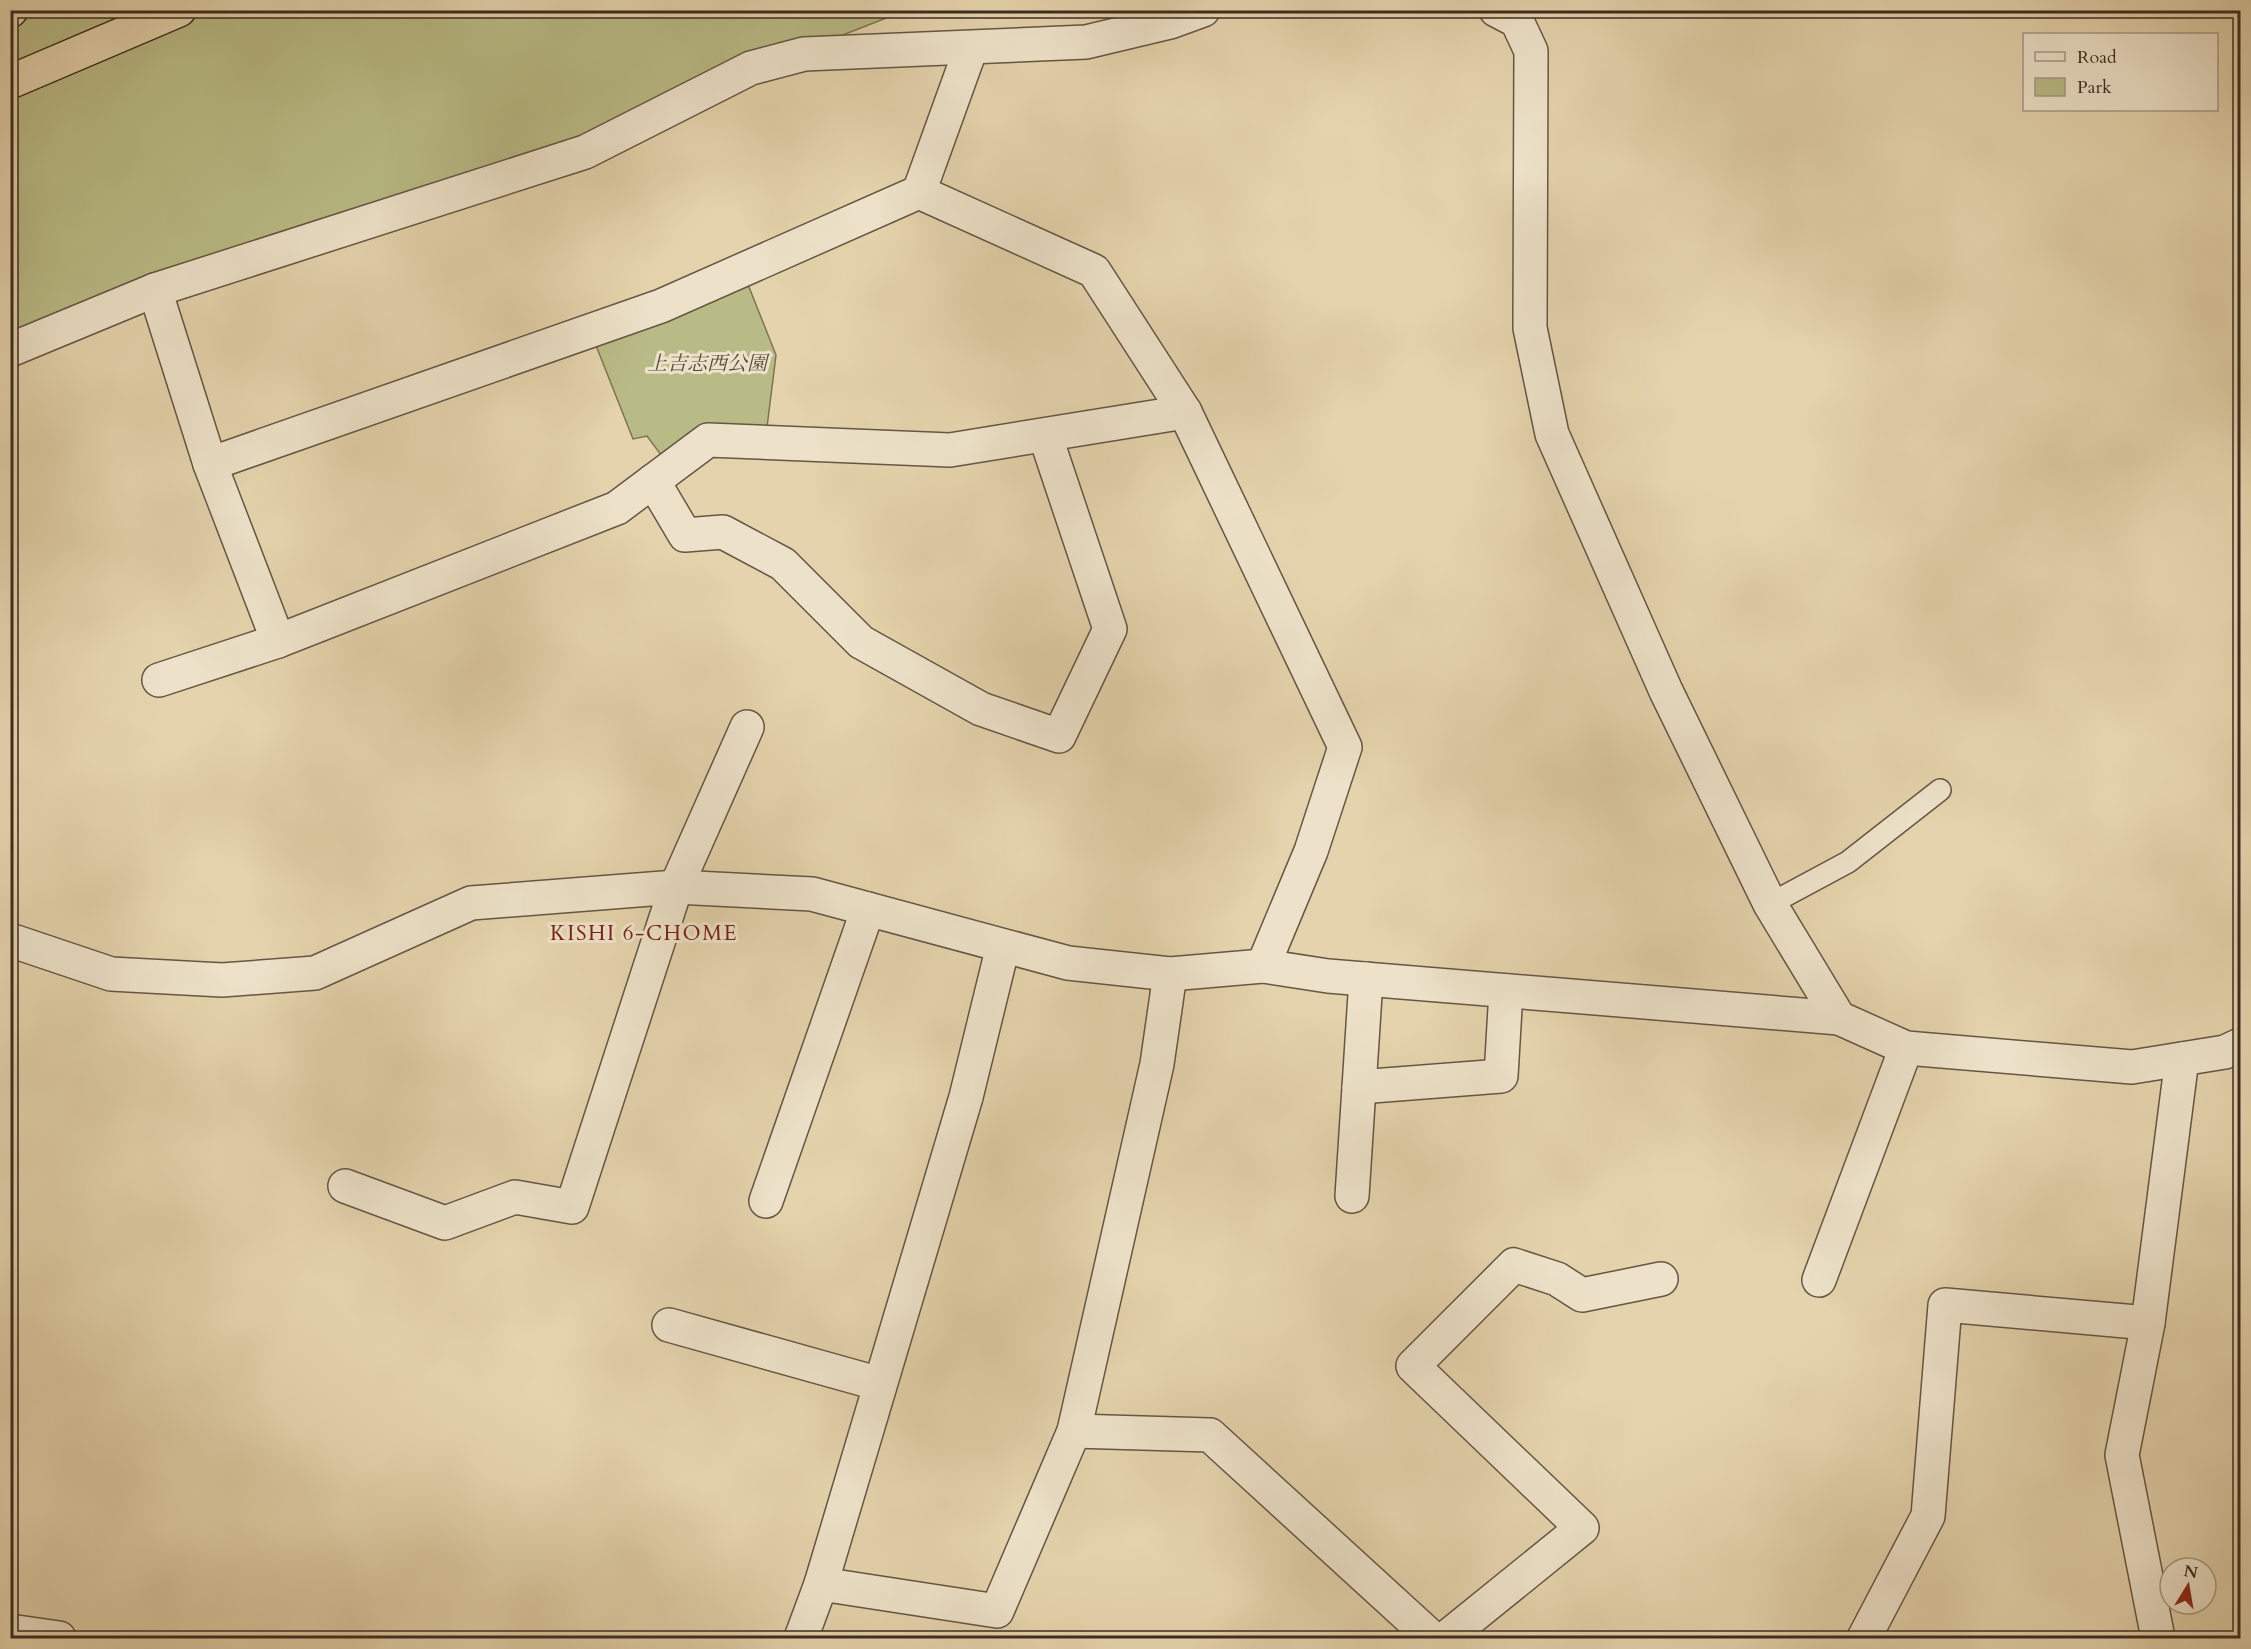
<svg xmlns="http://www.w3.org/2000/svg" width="2251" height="1649" viewBox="0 0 2251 1649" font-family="Cardo,'Noto Serif JP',serif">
<rect width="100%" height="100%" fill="#e4d3ac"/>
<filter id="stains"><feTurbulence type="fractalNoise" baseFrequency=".00333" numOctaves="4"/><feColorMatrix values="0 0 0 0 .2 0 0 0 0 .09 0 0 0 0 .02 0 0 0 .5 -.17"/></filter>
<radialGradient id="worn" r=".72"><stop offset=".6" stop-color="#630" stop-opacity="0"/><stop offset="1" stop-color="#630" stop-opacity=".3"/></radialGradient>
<g fill="#b9bb86" stroke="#7a7454" stroke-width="1.5">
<polygon points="11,11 904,11 11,362"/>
<polygon points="745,277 776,355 766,435 667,463 647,436 633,439 593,338"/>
</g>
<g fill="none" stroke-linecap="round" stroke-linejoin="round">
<defs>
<polyline id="lane" points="1770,904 1848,862 1940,790"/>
<g id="street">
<polyline points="1496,10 1517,21 1531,51 1530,328 1552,434 1666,691 1770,904 1839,1018 1906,1048 2132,1067 2225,1052 2240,1045"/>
<polyline points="919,192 1094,271 1185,412 1345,747 1311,851 1263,966"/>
<polyline points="155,290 210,464 278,641"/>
<polyline points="10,350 155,290 585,152 751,68 804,54 1086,42 1170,22 1203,10"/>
<polyline points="210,464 661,306 919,192 971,48"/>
<polyline points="653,481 685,535 723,532 783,564 861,642 981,709 1059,736 1110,629 1045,435"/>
<polyline points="159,680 278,641 617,508 708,440 950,450 1185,412"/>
<polyline points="10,940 111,974 222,980 315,973 471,903 676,887 812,894 1068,963 1170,974 1263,966 1328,976 1839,1018"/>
<polyline points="1359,1087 1501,1076 1506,991"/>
<polyline points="345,1186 445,1223 515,1197 572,1207 676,887 747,727"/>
<polyline points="1352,1196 1366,979"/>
<polyline points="766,1201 868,909"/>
<polyline points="1819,1280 1906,1048"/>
<polyline points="669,1325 880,1384"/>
<polyline points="1074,1431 1210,1435 1432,1638"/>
<polyline points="821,1584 966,1097 1003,946"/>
<polyline points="10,1631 59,1638"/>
<polyline points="801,1638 821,1584 997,1611 1074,1431 1157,1064 1170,974"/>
<polyline points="1446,1638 1582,1528 1413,1366 1514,1265 1557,1279 1582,1295 1661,1279"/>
<polyline points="1864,1638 1928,1516 1945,1305 2148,1323"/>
<polyline points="2158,1638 2122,1455 2148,1323 2182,1059"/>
</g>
<g id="highway">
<polyline points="10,11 11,10"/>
<polyline points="10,82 179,10"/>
</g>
</defs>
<use href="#lane" stroke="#665644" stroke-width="24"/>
<use href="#street" stroke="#665644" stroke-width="36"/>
<use href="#highway" stroke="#3c2c21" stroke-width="36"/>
<use href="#lane" stroke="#ede2c9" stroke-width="21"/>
<use href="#street" stroke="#ede2c9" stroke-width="33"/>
<use href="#highway" stroke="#e4d3ac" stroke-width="33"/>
</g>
<g text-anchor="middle" stroke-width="6" stroke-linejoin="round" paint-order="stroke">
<g font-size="20" font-style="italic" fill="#554935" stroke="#ede2c9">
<text x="707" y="370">上吉志西公園</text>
</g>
<g font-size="21" letter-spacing="1.5" fill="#7a1f14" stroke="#ede2c9">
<text x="644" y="940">KISHI 6-CHOME</text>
</g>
</g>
<rect width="2251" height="1649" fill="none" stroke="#e4d3ac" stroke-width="36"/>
<rect x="12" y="12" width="2227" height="1625" fill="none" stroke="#3c2c21" stroke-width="3"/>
<rect x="18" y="18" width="2215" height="1613" fill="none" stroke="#3c2c21" stroke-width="1.5"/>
<rect x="2023" y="33" width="195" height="78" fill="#ede2c9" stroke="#a69986" stroke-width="1.5"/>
<rect x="2035" y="52" width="30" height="9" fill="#ede2c9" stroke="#a69986" stroke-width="1.5"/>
<text x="2077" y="63" font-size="18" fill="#3c2c21">Road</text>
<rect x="2035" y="78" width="30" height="18" fill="#b9bb86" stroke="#a69986" stroke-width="1.5"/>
<text x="2077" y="93" font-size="18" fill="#3c2c21">Park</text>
<g transform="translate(2188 1586) rotate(11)"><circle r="28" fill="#ede2c9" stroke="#a69986" stroke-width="1.5"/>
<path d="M0-4.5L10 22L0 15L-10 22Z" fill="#8f2418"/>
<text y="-9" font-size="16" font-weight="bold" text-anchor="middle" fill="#3c2c21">N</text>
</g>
<rect width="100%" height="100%" filter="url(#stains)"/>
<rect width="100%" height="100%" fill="url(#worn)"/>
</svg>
